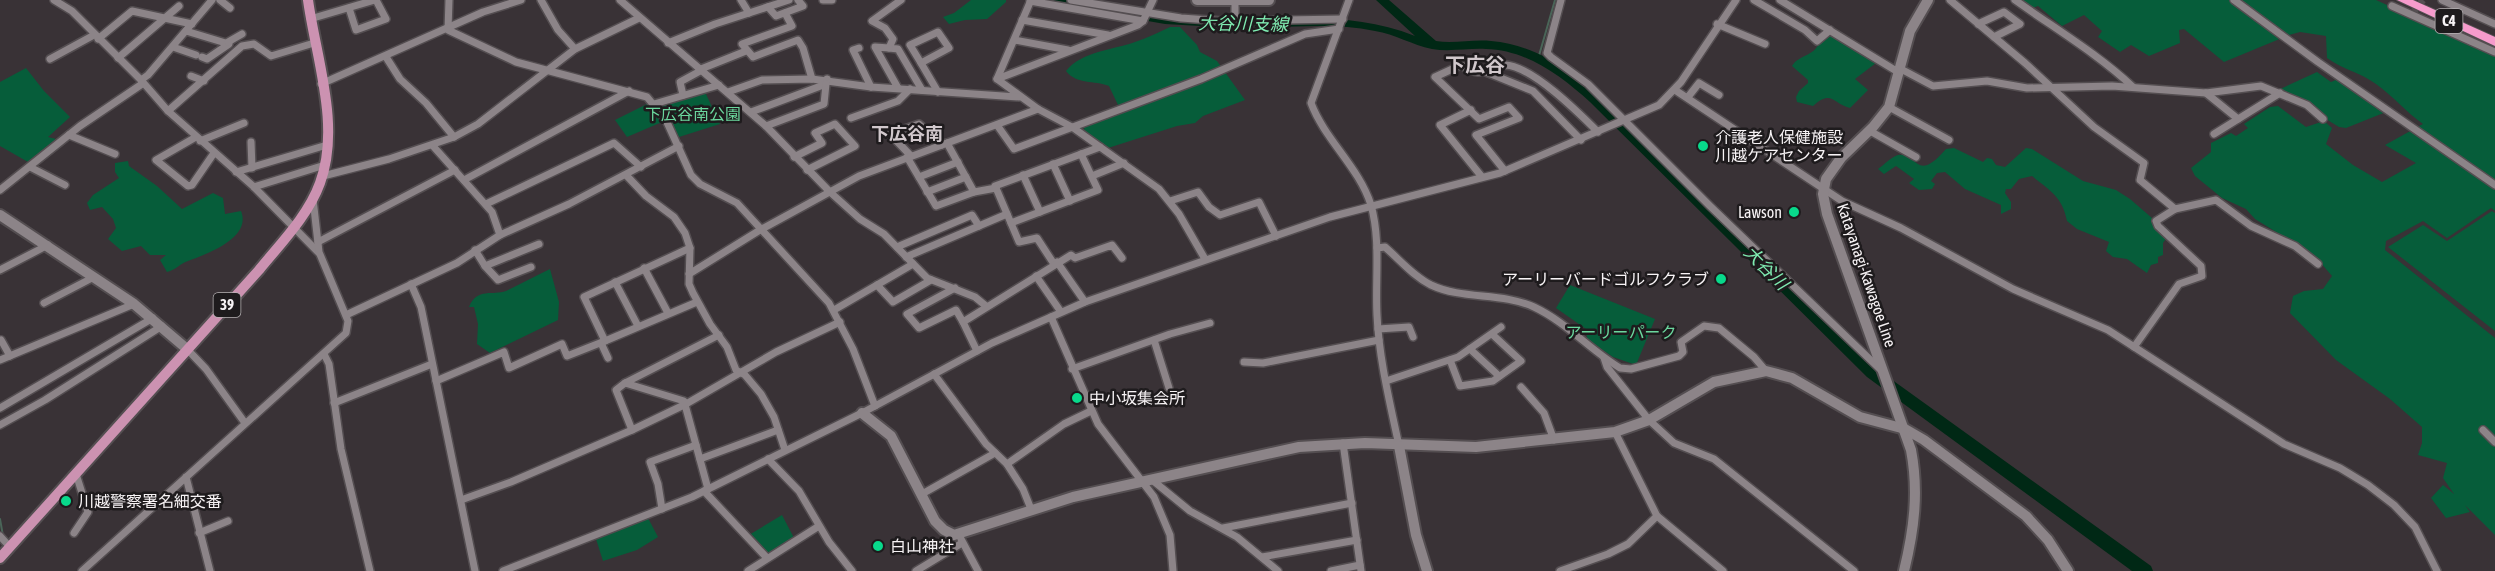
<svg xmlns="http://www.w3.org/2000/svg" width="2495" height="571" viewBox="0 0 2495 571" font-family="'Asap Condensed','Noto Sans JP',sans-serif">
<rect width="100%" height="100%" fill="#393236"/>
<g fill="#065d3a">
<polygon points="971,0 1006,0 1006,2 987,19 965,20 949,24 943,17 954,13"/>
<path d="M2018 0H2376L2495 54V211L2491 208 2447 238 2423 221 2386 241 2385 250 2495 338V535L2465 505 2470 512 2446 518 2431 498 2443 485 2454 494 2443 478 2447 463 2418 455 2422 443V427L2390 399 2336 360 2290 313 2293 296 2304 291 2323 289 2332 276 2314 255 2255 219 2246 209 2222 198 2195 176 2191 168 2211 152V143L2231 133 2236 136 2248 128 2244 124 2270 107 2278 106 2306 127 2324 121 2332 128 2326 144 2353 165 2382 182 2416 163 2385 145 2423 124C2406 112 2393 96 2376 84 2361 73 2342 69 2327 58L2326 36 2300 32 2289 35 2224 62 2184 29 2179 30 2180 43 2149 56 2131 45 2120 52 2098 37 2102 31 2084 15 2062 26 2038 6 2030 9Z"/>
<path d="M1170 27H1180L1197 45 1200 52 1217 61 1245 100 1203 116 1195 123 1177 126 1108 148 1086 132 1083 127 1118 105 1109 86C1094 80 1077 85 1066 71 1082 51 1113 50 1135 42 1147 38 1159 32 1170 27Z"/>
<path d="M1833 35 1876 63 1855 79 1868 90 1850 108C1833 104 1832 89 1813 106L1797 102 1796 97 1799 91 1808 83V80L1792 66C1799 54 1817 56 1819 41Z"/>
<polygon points="26,68 44,91 70,117 48,137 56,139 28,162 0,146 0,82"/>
<polygon points="2317,72 2331,82 2338,79 2386,112 2346,128 2339,127 2278,90"/>
<polygon points="705,92 720,124 679,137 661,106 662,104"/>
<polygon points="649,103 662,122 627,137 615,120"/>
<path d="M1954 148 1983 162 1987 158 1992 159 1996 165 2005 167 2026 148 2032 149 2083 181 2116 190 2130 199 2152 218 2157 228 2167 237 2163 243V255L2158 257V263L2151 265 2147 273 2127 259 2113 257 2106 251 2109 242 2077 229 2067 221C2062 196 2050 191 2032 176L2019 179 2011 189H2006L2005 193 2011 202V209L2001 214V205L1965 189 1945 172 1937 173 1931 181 1935 184 1932 189 1919 190 1909 183 1914 179 1896 166 1884 174 1878 169C1884 165 1891 157 1898 155 1918 151 1915 185 1946 149Z"/>
<path d="M128 161 129 166 157 186 182 209 213 193 223 198 225 214 241 211C252 238 207 254 188 261 179 264 176 270 167 272L160 260 166 255H150L141 246 122 251 108 239 116 228 113 219 102 207 90 210 87 203 93 195 119 178 115 172V163Z"/>
<polygon points="2492,211 2495,213 2495,331 2388,247 2423,225 2447,241"/>
<path d="M550 269 559 302 558 320 490 353 477 344 478 324 474 307H469C477 287 493 296 506 291 521 284 535 276 550 269Z"/>
<polygon points="1570,285 1655,319 1636,365 1613,357 1587,339 1586,329 1556,308"/>
<polygon points="782,515 794,538 766,555 749,535"/>
<polygon points="648,518 658,537 637,550 603,561 596,539"/>
</g>
<g fill="none" stroke-linecap="round" stroke-linejoin="round">
<g stroke="#4a6558" stroke-width="2">
<polyline points="1538,59 1555,0"/>
<polyline points="0,519 3,536"/>
</g>
<g fill="#002815" fill-rule="evenodd">
<polygon points="1044,0 1070,0 1188,18 1235,20 1241,24 1235,28 1165,24 1050,4"/>
<path d="M1376 0H1389L1436 41C1454 44 1473 39 1491 41 1539 45 1577 75 1610 107L1877 369 2151 566 2153 571H2132L1867 377 1590 102C1561 76 1527 50 1486 49 1468 48 1450 52 1432 49 1412 45 1395 34 1375 31 1336 23 1296 27 1257 28L1251 24 1257 20C1314 18 1361 15 1415 36Z"/>
</g>
<polyline stroke="#564f53" stroke-width="7" stroke-dasharray="7 3" stroke-linecap="butt" points="2414,11 2423,0"/>
<defs>
<g id="street">
<polyline points="54,0 72,11 141,80 168,111 254,187 318,252"/>
<polyline points="220,0 230,8"/>
<polyline points="449,0 448,30 516,62 647,97 666,120 691,175 700,184 737,203 829,303 853,349 875,406"/>
<polyline points="541,0 558,30 575,49"/>
<polyline points="620,0 766,126 830,192 860,219 884,234 927,278 975,297 986,306"/>
<polyline points="741,0 749,13"/>
<polyline points="823,0 832,0"/>
<polyline points="901,0 872,21 885,28 893,39 889,48 898,49 922,90"/>
<polyline points="1031,0 997,79 1038,109 1072,127 1159,189 1179,214 1205,259"/>
<polyline points="1071,0 1181,18 1223,21 1343,19"/>
<polyline points="1235,0 1235,20"/>
<path d="M1349 0 1311 103C1325 140 1359 167 1371 205 1381 241 1375 279 1377 315 1379 359 1390 403 1399 446"/>
<polyline points="1561,0 1547,53 1551,57 1588,84 1710,206 1881,370"/>
<polyline points="1754,0 1805,30 1817,41 1830,30"/>
<polyline points="1780,0 1898,72"/>
<polyline points="1950,0 2025,63 2094,127 2144,163 2140,180 2175,209 2156,221 2158,226 2201,266 2202,276 2179,284 2134,347"/>
<path d="M2015 0C2054 28 2098 54 2133 87"/>
<polyline points="2234,0 2318,62 2495,185"/>
<polyline points="2442,0 2495,24"/>
<polyline points="1030,1 1143,21"/>
<polyline points="2392,6 2495,52"/>
<polyline points="768,7 776,16 803,6 798,0"/>
<polyline points="349,8 356,30 386,19 376,0"/>
<polyline points="785,13 792,26 742,44 753,57 798,40 803,48 812,79"/>
<polyline points="310,19 375,0"/>
<polyline points="1022,20 1108,35"/>
<polyline points="1717,24 1765,44"/>
<polyline points="1978,24 2004,12 2020,24 1994,37"/>
<polyline points="186,31 229,44 207,59 202,57"/>
<polygon points="938,32 949,48 921,63 910,45"/>
<polyline points="98,39 132,11 192,24"/>
<polyline points="1015,40 1068,50"/>
<polyline points="228,42 242,34"/>
<polyline points="668,43 715,24 789,0"/>
<polyline points="173,47 196,55"/>
<polyline points="859,48 853,50 871,87"/>
<polyline points="889,48 875,47 898,88"/>
<polyline points="386,57 400,79 426,103 454,137"/>
<polyline points="118,58 179,6"/>
<polyline points="50,59 94,35"/>
<polyline points="921,63 938,92"/>
<polyline points="1899,68 1933,86 1987,81 2027,88 2112,86 2206,93 2261,86 2307,105 2323,119"/>
<polyline points="701,69 746,51"/>
<polyline points="1486,72 1533,91 1581,140"/>
<polyline points="191,76 204,81"/>
<polyline points="997,79 1138,25 1143,21 1153,0"/>
<polyline points="141,80 148,75 212,0"/>
<polyline points="321,84 483,12 521,0"/>
<polyline points="1675,90 1842,201 1901,228 2013,289 2108,330 2284,444 2340,468 2368,485 2394,505 2415,527 2437,571"/>
<polyline points="728,92 762,80 812,79 871,87 1019,97"/>
<polyline points="2206,93 2238,119"/>
<polyline points="683,95 680,82 702,70"/>
<polyline points="1688,97 1699,83 1719,95"/>
<polyline points="654,104 719,85"/>
<polyline points="1889,107 1949,140"/>
<polyline points="1471,110 1440,125 1482,177"/>
<polyline points="168,111 242,46 254,44 271,56 314,43"/>
<polyline points="751,112 826,84 827,79"/>
<polyline points="851,118 898,101 910,89"/>
<polyline points="997,125 1014,149 1201,79 1305,34 1339,29"/>
<polyline points="766,126 824,104 826,84"/>
<polyline points="1870,131 1916,157"/>
<polyline points="2214,134 2280,93"/>
<polyline points="69,135 115,154"/>
<polyline points="196,137 156,160 188,186 192,185 214,153"/>
<polyline points="200,141 244,123"/>
<polyline points="251,142 252,168"/>
<polyline points="947,143 974,192"/>
<polyline points="433,146 492,212 500,235"/>
<polyline points="911,156 890,134 919,124 942,145"/>
<polyline points="794,157 822,143 815,133 835,124 855,146 807,170"/>
<polyline points="907,157 936,206 974,192 996,188 995,186 1100,147"/>
<polyline points="1053,164 1070,201"/>
<polyline points="30,167 65,185"/>
<path d="M1505 171 1476 135 1519 118 1509 107 1479 119 1435 77 1461 65C1484 81 1487 64 1505 65 1532 66 1579 113 1598 132"/>
<polyline points="236,172 327,145"/>
<polyline points="626,175 646,196 674,217 685,233 690,248 689,284 693,293 710,324 727,347 736,370 745,375 761,394 774,417 785,450"/>
<polyline points="1023,175 1040,212"/>
<polyline points="323,176 389,159 454,137 478,124 575,49 639,18"/>
<polyline points="1092,176 1124,163"/>
<polyline points="919,177 958,162"/>
<polyline points="464,180 629,91"/>
<polyline points="254,187 325,165"/>
<polyline points="996,188 1019,242 1037,238 1054,264"/>
<polyline points="0,190 80,126 142,84"/>
<polyline points="927,192 966,177"/>
<polyline points="1170,201 1198,192 1209,207 1220,215 1259,202 1276,236"/>
<polyline points="486,204 614,143 641,167"/>
<polyline points="2175,209 2216,200 2251,226 2295,246 2318,264"/>
<polyline points="1011,223 1098,190 1081,154"/>
<polyline points="318,242 455,170"/>
<polyline points="897,247 972,215 979,226"/>
<polyline points="690,248 584,297 605,341 697,302"/>
<path d="M1377 248 1385 247C1400 260 1413 276 1431 285 1463 300 1501 292 1534 307 1566 322 1590 350 1620 368L1631 369 1679 356 1683 352 1681 342 1704 326 1719 328 1754 357 1766 371"/>
<polyline points="475,250 485,266 539,244"/>
<polyline points="906,257 1007,214"/>
<polyline points="1057,262 1085,302"/>
<polyline points="485,266 498,280 531,267"/>
<polyline points="644,268 668,313"/>
<polyline points="0,270 48,245"/>
<polyline points="689,274 760,230 859,176 1038,109"/>
<polyline points="1036,276 1061,312"/>
<polyline points="615,282 638,326"/>
<polyline points="411,284 421,307 475,571"/>
<polyline points="877,285 893,302 931,280"/>
<polyline points="955,288 907,314 919,328 956,310 963,322"/>
<polyline points="44,303 94,277"/>
<polyline points="834,310 913,264"/>
<polyline points="346,315 457,263 500,235 569,204 679,146"/>
<polyline points="1051,317 1098,424 1154,497 1170,535 1173,571"/>
<polyline points="1378,329 1409,327 1413,337"/>
<polyline points="1,340 10,356"/>
<polyline points="1154,340 1169,388"/>
<polyline points="601,343 608,358"/>
<polyline points="187,349 206,369 245,423"/>
<polyline points="1470,349 1499,376"/>
<polyline points="977,351 963,322 1071,255 1075,258 1112,245 1122,258"/>
<polyline points="324,354 329,364 341,449 370,571"/>
<polyline points="1604,358 1607,367 1649,420 1674,443 1714,459 1854,571"/>
<polyline points="0,360 134,304"/>
<polyline points="1450,360 1460,386 1493,381 1521,361 1493,335"/>
<polyline points="1244,362 1263,363 1379,340"/>
<polyline points="1072,369 1170,334 1210,323"/>
<polyline points="934,374 986,444 1007,464 1023,489 1031,509"/>
<polyline points="436,381 504,352 509,368 562,344 567,356 605,341"/>
<polyline points="1386,381 1458,357 1501,327"/>
<polyline points="625,383 616,390 632,430"/>
<polyline points="1521,387 1544,413 1554,440"/>
<polyline points="334,403 432,364"/>
<polyline points="0,408 153,318"/>
<polyline points="0,425 45,400 162,326"/>
<polyline points="2483,430 2495,442"/>
<polyline points="1615,432 1657,516 1723,571"/>
<polyline points="1343,443 1361,571"/>
<polyline points="700,459 778,430"/>
<polyline points="768,459 799,491 829,542 852,571"/>
<polyline points="1007,464 1064,424 1091,411"/>
<polyline points="186,477 210,571"/>
<polyline points="1151,479 1190,511 1237,537 1278,571"/>
<polyline points="708,489 684,401 625,383 719,335"/>
<polyline points="704,491 767,558"/>
<polyline points="922,494 995,453"/>
<polyline points="461,500 511,482 632,430 686,404 776,352 840,322"/>
<polyline points="662,509 658,484 650,462 696,445"/>
<polyline points="1223,528 1352,503"/>
<polyline points="74,533 88,512 76,474"/>
<polyline points="199,533 228,521"/>
<polyline points="0,536 10,547"/>
<polyline points="961,539 978,571"/>
<polyline points="1262,557 1357,540"/>
<polyline points="82,571 346,333 348,321 319,252 313,199"/>
<polyline points="503,571 692,497 862,413 992,343 1085,302 1330,217 1500,173 1659,105 1681,82 1736,0"/>
<polyline points="748,571 819,526"/>
<polyline points="916,571 962,543"/>
<polyline points="1331,571 1360,565"/>
<polyline points="1560,571 1608,554 1628,544 1657,516"/>
</g>
<g id="secondary">
<polyline points="1197,0 1269,0"/>
<polyline points="0,215 134,304 187,349"/>
<polyline points="862,413 891,436 935,521 944,530 954,535 1073,497 1299,447 1365,443 1476,447 1615,432 1649,420 1714,382 1766,371 1792,378 1860,417 1905,429 1924,440 2026,516 2048,540 2068,571"/>
<polyline points="1399,446 1416,535 1427,571"/>
<path d="M1904 571C1914 530 1919 492 1911 450L1827 214 1823 194 1826 179 1841 158 1873 127 1889 107 1910 31 1928 0"/>
</g>
<path id="primary" d="M0 558 259 270C281 243 308 216 320 183 341 126 316 58 308 0"/>
<polygon id="highway" points="2397,0 2413,0 2495,37 2495,46"/>
</defs>
<use href="#street" stroke="#544e51" stroke-width="10"/>
<use href="#secondary" stroke="#544e51" stroke-width="14"/>
<use href="#primary" stroke="#544e51" stroke-width="14"/>
<use href="#highway" stroke="#544e51" stroke-width="2"/>
<use href="#street" stroke="#8c8488" stroke-width="7"/>
<use href="#secondary" stroke="#8c8488" stroke-width="10"/>
<use href="#primary" stroke="#cc92b1" stroke-width="10"/>
<use href="#highway" fill="#f69bcc" fill-rule="evenodd"/>
</g>
<g fill="#08d98b" stroke="#1e1b1d" stroke-width="2">
<circle cx="1703" cy="146" r="6"/>
<circle cx="1794" cy="212" r="6"/>
<circle cx="1721" cy="279" r="6"/>
<circle cx="1077" cy="398" r="6"/>
<circle cx="66" cy="501" r="6"/>
<circle cx="878" cy="546" r="6"/>
</g>
<g text-anchor="middle" stroke-width="5" stroke-linejoin="round" paint-order="stroke">
<g fill="#1e1b1d" stroke="#b6b2b4" stroke-width="1.5">
<rect x="2435.5" y="9" width="27" height="24" rx="4.5"/>
<rect x="213.5" y="293" width="27" height="24" rx="4.5"/>
</g>
<g font-size="15" font-weight="bold" fill="#f7f3f5">
<text x="2449" y="26">C4</text>
<text x="227" y="310">39</text>
</g>
<g font-size="16" fill="#6bd79e" stroke="#1e1b1d">
<text x="693" y="120">下広谷南公園</text>
<text x="1621" y="338">アーリーパーク</text>
</g>
<g font-size="16" fill="#f7f3f5" stroke="#1e1b1d" text-anchor="start">
<text x="1715" y="143">介護老人保健施設<tspan x="1715" dy="18">川越ケアセンター</tspan></text>
<text x="1782" y="218" text-anchor="end">Lawson</text>
<text x="1709" y="285" text-anchor="end">アーリーバードゴルフクラブ</text>
<text x="1089" y="404">中小坂集会所</text>
<text x="78" y="507">川越警察署名細交番</text>
<text x="890" y="552">白山神社</text>
</g>
<g font-size="16" fill="#f7f3f5" stroke="#1e1b1d">
<text transform="translate(1867 275) rotate(71)" y="6">Katayanagi-Kawagoe Line</text>
</g>
<g font-size="18" font-style="italic" fill="#7febb1" stroke="#1e1b1d">
<text transform="translate(1243 24) rotate(1)" y="6">大谷川支線</text>
<text transform="translate(1766 268) rotate(45)" y="6">大谷川</text>
</g>
<g font-size="18" font-weight="bold" fill="#d1c8cc" stroke="#1e1b1d">
<text x="907" y="140">下広谷南</text>
</g>
<g font-size="20" font-weight="bold" fill="#d1c8cc" stroke="#1e1b1d">
<text x="1475" y="72">下広谷</text>
</g>
</g>
</svg>
